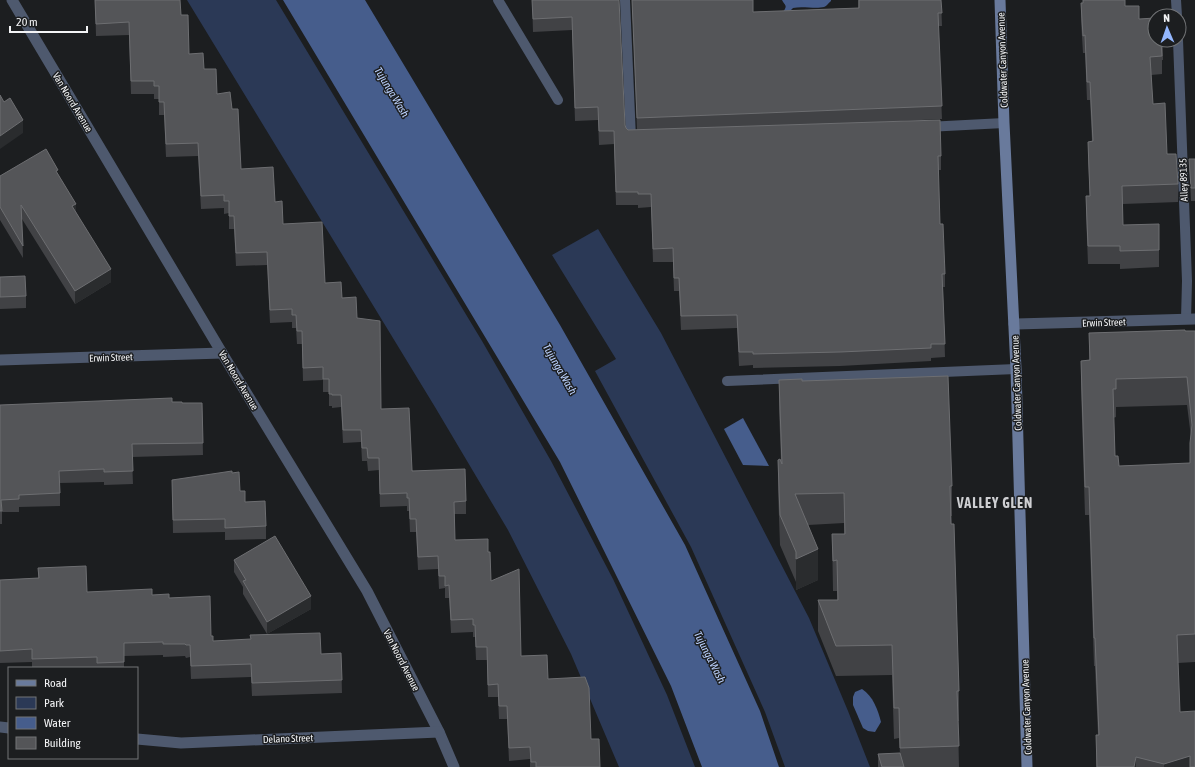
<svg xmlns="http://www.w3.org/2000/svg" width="1195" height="767" viewBox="0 0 1195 767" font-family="'Asap Condensed',sans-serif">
<rect width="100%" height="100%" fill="#1c1e20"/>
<g fill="#2b3956">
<polygon points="187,0 276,0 482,341 551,461 613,579 667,695 695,767 619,767 571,654 508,530 435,407"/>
<polygon points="598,229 661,333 809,618 848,711 870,767 785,767 765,712 691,547 595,371 616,359 552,255"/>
</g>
<g fill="#465d8c">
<polygon points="283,0 365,0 560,325 685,545 760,711 779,767 702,767 671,686 560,462"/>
<path d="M782 0H831V1C828 3 827 6 824 7 816 9 802 6 793 8L790 11 783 12C788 5 785 6 782 0Z"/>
<polygon points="743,418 769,466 743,465 724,429"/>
<path d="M862 689C873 696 878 710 881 722L875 732 868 731 863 728 853 705V697L855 692Z"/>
</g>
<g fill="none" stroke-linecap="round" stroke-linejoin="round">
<g stroke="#4e596e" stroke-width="10">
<polyline points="498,0 558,100"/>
<polyline points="625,0 631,138 637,138"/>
<polyline points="1176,0 1177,16"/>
<polyline points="1178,40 1187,281 1186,319"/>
<polyline points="927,127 1004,123"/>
<polyline points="727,381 1016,369"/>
</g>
<g stroke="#4e596e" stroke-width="11">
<polyline points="12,0 222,353 367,591 439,732 454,767"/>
<polyline points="1014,324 1195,319"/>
<polyline points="0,360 222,353"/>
<polyline points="0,727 9,728"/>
<polyline points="137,739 181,743 439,732"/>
</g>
<polyline stroke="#697a9c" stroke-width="11" points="1000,0 1004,123 1016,369 1027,767"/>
</g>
<g fill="#414245" fill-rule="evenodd">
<polygon points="95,0 180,0 181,15 189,54 204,69 217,94 241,169 275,202 283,224 325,283 342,298 357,318 381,409 412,470 466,501 466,514 454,514 455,540 488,552 491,581 521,656 548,679 591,739 600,767 530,767 530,759 509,761 507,719 499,719 498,697 488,697 487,660 476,660 475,637 473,637 473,632 451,633 449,598 445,598 445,588 439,589 438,569 418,570 416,532 410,532 409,511 407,511 407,506 380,507 379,470 368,471 367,461 362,461 361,442 343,443 341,407 332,408 332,406 329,406 329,392 323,392 323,380 303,381 302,344 297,344 296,328 292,328 292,322 270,323 267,265 236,266 234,229 229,229 229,213 224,214 224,208 201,209 198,156 166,157 164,115 159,115 159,99 154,99 154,94 131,94 129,35 96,36"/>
<polygon points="532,0 619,0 625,125 626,128 628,130 637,130 632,0 753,0 753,12 858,8 858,0 941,0 942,26 938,26 942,119 881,122 941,156 941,170 938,170 940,224 945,274 945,287 943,287 945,357 931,358 931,361 840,366 753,368 753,365 739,366 737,328 681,330 679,291 674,291 673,262 653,262 651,207 638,208 638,205 616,205 614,144 599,145 598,120 575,121 572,30 533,32"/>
<polygon points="1083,0 1125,0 1125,6 1163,40 1163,60 1162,60 1162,74 1151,75 1153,104 1167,154 1178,184 1178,202 1123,204 1123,225 1159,250 1159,267 1120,269 1120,264 1088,264 1086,214 1086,196 1090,196 1088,160 1088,142 1092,141 1090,100 1087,100 1085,53 1083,53 1081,21 1081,3 1083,3"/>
<polygon points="1189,159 1195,159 1195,201 1191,201"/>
<polygon points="58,174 76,212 111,282 75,304 22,219 23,258 0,220 0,176"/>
<polygon points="0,277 26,296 26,308 0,309"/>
<path d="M1185 331H1195V662L1178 663 1180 712 1195 767H1096V735H1098L1095 666H1094L1089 515H1085L1081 389V361L1089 360V333ZM1187 405 1191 437 1190 443V463L1119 466 1115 456 1113 418 1116 417V407Z"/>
<polygon points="779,380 802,381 952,486 952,516 951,516 959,691 959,721 958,721 959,767 878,767 878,754 900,754 899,738 894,739 892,675 836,676 818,631 818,600 837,600 837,591 833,591 832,534 844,534 844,523 808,525 818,580 796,590 796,582 780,545 778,490 778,460 781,461 779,410"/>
<polygon points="172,402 182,403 202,403 203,455 132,457 133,484 104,485 104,482 60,483 60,506 19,507 19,512 2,512 2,524 0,524 0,405"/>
<polygon points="232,473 240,491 245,502 266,526 266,539 225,540 225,532 173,533 172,480"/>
<polygon points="234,560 311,609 267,634 243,594 243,587 234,572"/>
<polygon points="38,568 87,592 152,595 169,598 211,636 213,641 321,654 341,653 342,693 252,696 251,677 191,679 190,657 186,658 185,656 163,657 163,655 124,656 124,668 32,668 32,662 0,663 0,580 38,578"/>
</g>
<g fill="#2a2c2e">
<polygon points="23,120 23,133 0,149 0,136"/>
<polygon points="76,204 76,217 72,206"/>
<polygon points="111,269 111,282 75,304 75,291"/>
<polygon points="818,549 818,580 796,590 796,559"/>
<polygon points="311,596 311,609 267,634 267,622"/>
<polygon points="1190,756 1190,767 1164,767 1164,764"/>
<polygon points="1136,757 1136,767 1134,767"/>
</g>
<g fill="#545558" stroke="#6d6e71" fill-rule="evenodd">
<polygon points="95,0 180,0 181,15 188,15 189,54 203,53 204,69 216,69 217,94 230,92 232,109 238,109 241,169 273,167 275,202 282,201 283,224 322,222 325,283 341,282 342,298 356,297 357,318 380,321 381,409 409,408 412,470 412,471 465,469 466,501 454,502 455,540 488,539 488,552 490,552 491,581 519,569 521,656 547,655 548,679 585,677 589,688 591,739 599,739 600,767 536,767 536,762 531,762 530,747 509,748 507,706 499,706 498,684 488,685 487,647 476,647 475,625 473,625 473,619 451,620 449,585 445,586 445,576 439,576 438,556 418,557 416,519 410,519 409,498 407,498 407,493 380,494 379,458 368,458 367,448 362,448 361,430 343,430 341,395 332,395 332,394 329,394 329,379 323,379 323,367 303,368 302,331 297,331 296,315 292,315 292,309 270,310 267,252 236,253 234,216 229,216 229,201 224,201 224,195 201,196 198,143 166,144 164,102 159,102 159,86 154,86 154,81 131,81 129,22 96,24"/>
<polygon points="532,0 619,0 625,125 626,128 628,130 940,120 941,156 938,156 940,224 943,224 945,274 942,274 945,344 931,344 931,348 840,352 753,354 753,352 739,352 737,315 681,316 679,278 674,278 673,248 653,249 651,194 638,194 638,192 616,192 614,131 599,131 598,107 575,108 572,17 533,19"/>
<polygon points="632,0 753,0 753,12 859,8 859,0 941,0 942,13 938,13 942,106 637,118"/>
<polygon points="1083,0 1125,0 1125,6 1139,6 1139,19 1155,18 1155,40 1163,40 1163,42 1161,42 1162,56 1150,57 1153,104 1165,103 1167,154 1176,154 1178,184 1122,186 1123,225 1159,224 1159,250 1120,251 1120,246 1088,246 1086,196 1090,196 1088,142 1093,141 1090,82 1087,82 1085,35 1083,36 1081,3 1083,3"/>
<polygon points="0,95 4,102 10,98 23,120 0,136"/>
<polygon points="46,149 58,170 56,171 76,204 72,206 111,269 75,291 21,205 23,246 0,207 0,176"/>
<polygon points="1189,159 1195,159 1195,188 1191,188"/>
<polygon points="25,276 26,296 0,297 0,277"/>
<path d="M1185 330V331H1195V634L1177 635 1180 712 1195 711V767H1190V756L1164 764 1136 757 1134 767H1097L1096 735H1099L1095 638H1094L1089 487H1085L1081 361 1090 360 1089 333ZM1187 377 1192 425 1190 443V463L1119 466 1118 456H1115L1113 389H1116V379Z"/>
<polygon points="948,376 952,486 950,486 951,524 954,524 959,691 957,691 959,746 900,748 899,708 894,708 892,645 836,646 818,600 838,600 837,560 833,561 832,534 845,534 844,493 795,494 818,549 796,559 796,552 780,515 778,460 780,459 782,464 779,380 802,379 802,381"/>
<polygon points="172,398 172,402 182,402 182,403 202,403 203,443 132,444 133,471 104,472 104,469 59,471 60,493 19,495 19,499 1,500 2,511 0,511 0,405"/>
<polygon points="232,471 232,473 239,472 240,491 245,491 245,502 265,501 266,526 225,528 225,519 173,520 172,480"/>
<polygon points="275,536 311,596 267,622 243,581 246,580 234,560"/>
<polygon points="86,566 87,592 152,589 152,595 169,594 169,598 210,596 211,636 213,636 213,641 251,639 250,635 320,633 321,654 341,653 342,680 252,683 251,664 191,666 190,645 186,645 185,644 163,644 163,642 124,643 124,662 97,663 97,657 32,659 32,649 0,651 0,580 39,578 38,568"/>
<polygon points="900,753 904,767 882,767 878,754"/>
</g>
<g text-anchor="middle" stroke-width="3" stroke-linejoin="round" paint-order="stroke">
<g font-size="10" fill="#f3f4f6" stroke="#1c1e20">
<text transform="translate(1002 60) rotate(-92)" y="4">Coldwater Canyon Avenue</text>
<text transform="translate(73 102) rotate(59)" y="4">Van Noord Avenue</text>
<text transform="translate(1183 180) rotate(-92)" y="4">Alley 89135</text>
<text transform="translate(1104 322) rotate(-2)" y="4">Erwin Street</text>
<text transform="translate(111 357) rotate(-2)" y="4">Erwin Street</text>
<text transform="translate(239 380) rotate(59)" y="4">Van Noord Avenue</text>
<text transform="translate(1016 383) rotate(-92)" y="4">Coldwater Canyon Avenue</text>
<text transform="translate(402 660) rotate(63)" y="4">Van Noord Avenue</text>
<text transform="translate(1026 707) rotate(-92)" y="4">Coldwater Canyon Avenue</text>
<text transform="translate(288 738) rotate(-2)" y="4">Delano Street</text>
</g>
<g font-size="11" font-style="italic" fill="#bbd1fe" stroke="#1c1e20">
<text transform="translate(392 92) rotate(59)" y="4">Tujunga Wash</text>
<text transform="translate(560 369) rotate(60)" y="4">Tujunga Wash</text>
<text transform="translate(710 657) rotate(63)" y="4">Tujunga Wash</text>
</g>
<g font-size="14" font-weight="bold" letter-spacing="1" fill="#cecfd2" stroke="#1c1e20">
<text x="995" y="508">VALLEY GLEN</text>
</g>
</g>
<rect x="8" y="667" width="130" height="92" fill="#1c1e20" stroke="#727476"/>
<rect x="16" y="680" width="20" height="6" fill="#697a9c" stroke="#727476"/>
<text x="44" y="687" font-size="12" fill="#f3f4f6">Road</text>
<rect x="16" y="697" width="20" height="12" fill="#2b3956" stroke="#727476"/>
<text x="44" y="707" font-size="12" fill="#f3f4f6">Park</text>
<rect x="16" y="717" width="20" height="12" fill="#465d8c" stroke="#727476"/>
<text x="44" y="727" font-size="12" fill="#f3f4f6">Water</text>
<rect x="16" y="737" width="20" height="12" fill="#545558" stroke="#727476"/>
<text x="44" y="747" font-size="12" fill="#f3f4f6">Building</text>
<g transform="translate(1167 28) rotate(358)"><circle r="19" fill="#1c1e20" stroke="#727476"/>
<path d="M0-3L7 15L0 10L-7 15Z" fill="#94b7fd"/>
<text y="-6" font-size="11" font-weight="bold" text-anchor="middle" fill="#f3f4f6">N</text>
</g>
<path d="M10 26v6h77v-6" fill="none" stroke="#f3f4f6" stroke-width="2"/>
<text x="16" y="26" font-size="12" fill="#f3f4f6" stroke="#1c1e20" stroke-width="3" paint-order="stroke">20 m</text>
</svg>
